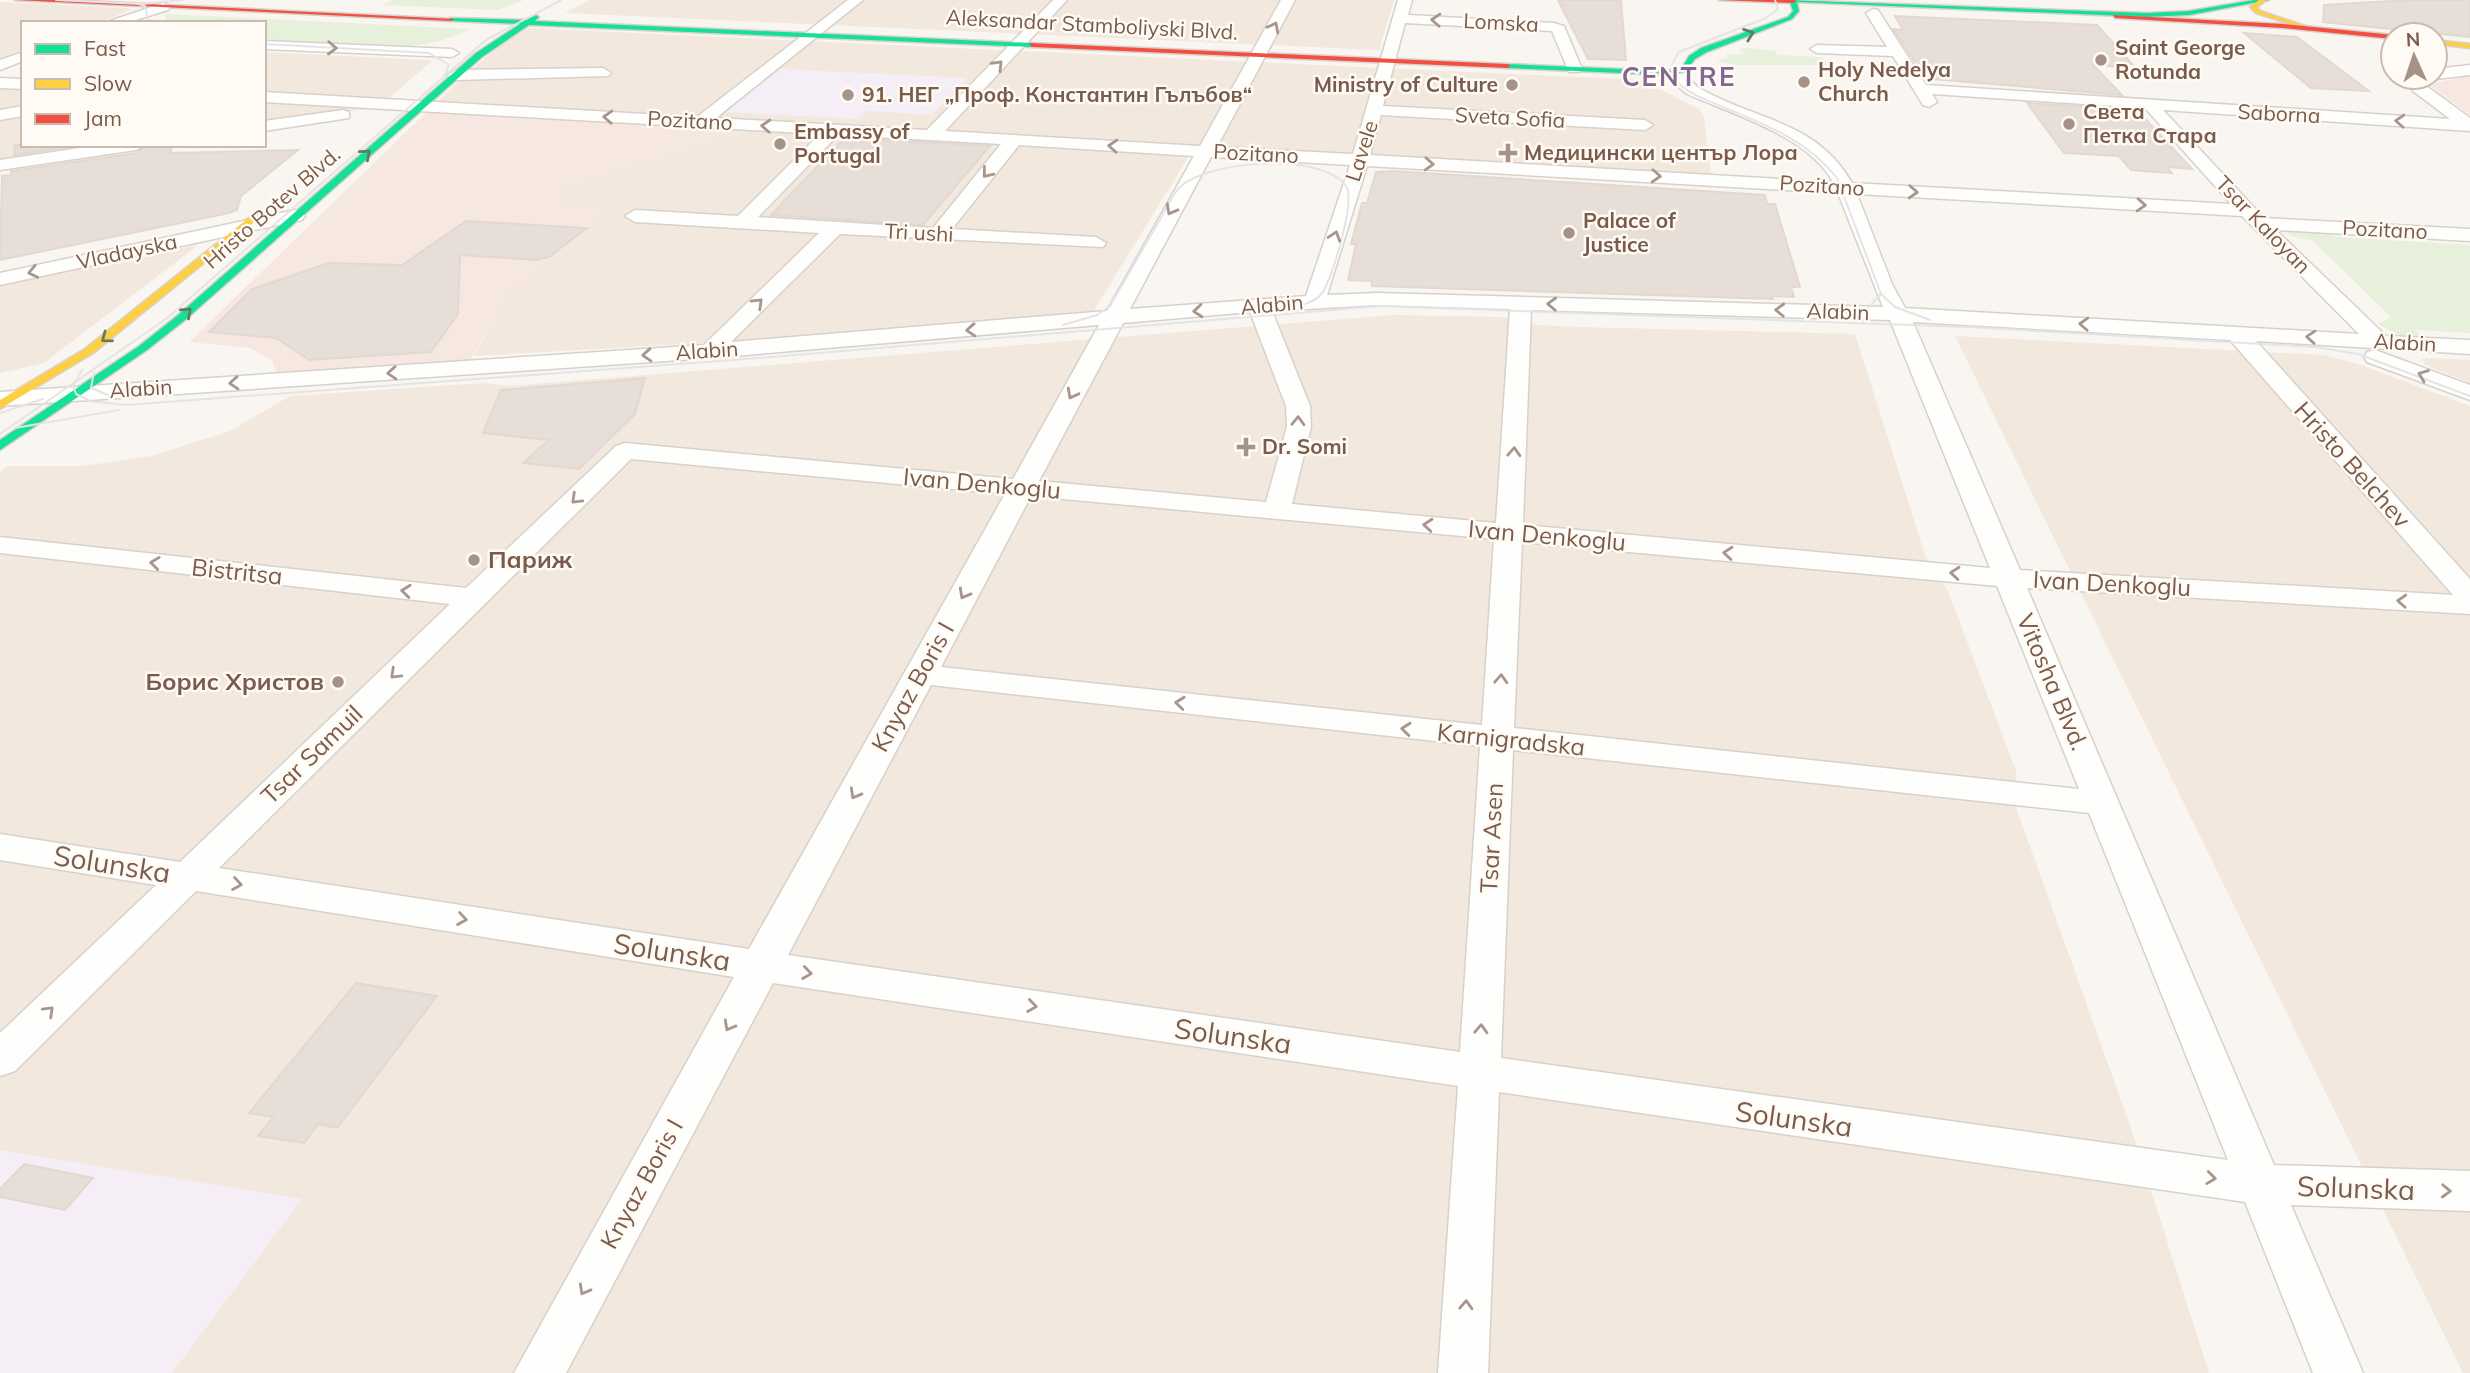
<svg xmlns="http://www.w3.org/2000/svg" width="2470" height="1373" viewBox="0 0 2470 1373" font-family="Mulish,sans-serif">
<rect width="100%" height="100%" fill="#f9f5f0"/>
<g fill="#f2e8de">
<polygon points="589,0 1394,0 1379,50 565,13"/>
<polygon points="0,2 127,8 131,10 98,23 23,23 23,50 0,59"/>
<polygon points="528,28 1641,80 1699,109 1704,117 1711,176 1194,148 1093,312 757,340 474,356 508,294 615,206 564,202 564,187 767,124 436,103 504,41"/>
<polygon points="264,52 426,60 432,61 378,107 264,124"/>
<polygon points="0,84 23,86 23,145 112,145 0,161"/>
<polygon points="198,245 44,363 0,373 0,284"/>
<polygon points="1394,315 1501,317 1539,325 1579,327 1855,334 1926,558 1948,591 2016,771 2017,810 2132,1131 2209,1373 0,1373 0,472 8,466 83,466 152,456 230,431 290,396 483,383 509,386"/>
<polygon points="1955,336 2324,355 2358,364 2470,406 2470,1373 2463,1373"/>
<polygon points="2428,358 2470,360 2470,383 2425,365 2422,359"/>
</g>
<g fill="#f6e8e1">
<polygon points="2470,75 2470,115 2432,87 2435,83"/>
<polygon points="436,103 770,123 564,187 564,202 616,206 508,294 468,365 278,378 272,360 250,348 189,342"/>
</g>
<g fill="#f6eef6">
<polygon points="781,69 967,78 931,115 867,111 859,119 724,112"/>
<polygon points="0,1150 302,1199 172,1373 0,1373"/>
</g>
<g fill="#e7f0db">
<polygon points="393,0 524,0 497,10 383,5"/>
<path d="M165 14H168L469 29C415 60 325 43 264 40V23H166Z"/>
<polygon points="1747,48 1775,51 1777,55 1822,57 1827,65 1736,65 1716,61 1728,58 1727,54 1745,54 1739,49"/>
<polygon points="2285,229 2316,229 2339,237 2470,245 2470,333 2415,330 2424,339 2397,336 2378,323 2392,318 2313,241 2290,236"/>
</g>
<g fill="#e6ded7" stroke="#e2d8d2" stroke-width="2">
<polygon points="1558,0 1621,0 1626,60 1588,59"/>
<polygon points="2410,0 2470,0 2470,37 2323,22 2324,5"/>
<polygon points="1895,16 2097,25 2132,64 2120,63 2122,67 2093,65 2122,95 1932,79 1926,69 1919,68 1893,29 1903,30"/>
<polygon points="2244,33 2297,37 2369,91 2311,88"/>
<polygon points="2027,103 2137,110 2192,169 2167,167 2172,173 2131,170 2119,156 2064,153"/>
<polygon points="845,138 990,146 923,225 771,215"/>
<polygon points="15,145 80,145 14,155"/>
<polygon points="147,145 171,145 171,153 298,150 241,196 237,210 229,213 0,260 2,176 11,175 11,171 136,153"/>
<polygon points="1393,171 1765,195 1767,204 1775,204 1800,287 1791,287 1794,297 1771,296 1773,299 1372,286 1372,281 1348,280 1356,244 1351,244 1362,203 1367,203 1376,172"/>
<polygon points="466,221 587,228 549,257 536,260 460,255 458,314 431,352 309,360 276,338 209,332 252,289 329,263 402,265"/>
<polygon points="645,378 635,414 579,469 523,463 549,440 483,433 501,390"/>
<polygon points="356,983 437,996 337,1128 318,1124 304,1143 258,1136 273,1117 249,1113"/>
<polygon points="24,1164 93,1178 65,1210 0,1197 0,1189"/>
</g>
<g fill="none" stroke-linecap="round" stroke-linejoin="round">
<defs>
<g id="street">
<path d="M848 0H863L716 118 927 130 1053 0H1067L945 131 1200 146 1281 0H1295L1217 147 1353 154 1398 0H1412L1408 15 1554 23 1564 26 1582 69 1579 72H1569L1552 31 1405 23 1383 106 1645 120 1653 125 1645 130 1381 115 1370 155 1833 182C1808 136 1734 115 1687 94L1674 83 1667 72 1675 67C1684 70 1690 82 1699 88 1756 121 1816 120 1852 183L2231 204 2145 108 1932 94 1937 102 1929 107 1923 105 1893 56 1817 53 1810 49 1817 45 1887 47 1866 13 1873 9 1878 10 1926 85 2450 119 2413 91 2408 82 2412 77H2429L2425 85 2470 118V131L2163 110 2264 218 2470 229V241L2276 230 2386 336 2470 340V354L2256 341 2470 579V614L2027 588 2274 1165 2470 1171V1211L2291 1205 2363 1373H2313L2245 1202 1499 1092 1488 1373H1438L1458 1086 773 983 566 1373H514L734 977 196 891 15 1071 0 1076V1033L156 885 0 860V834L180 862 450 604 0 553V537L466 588 616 446 625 443 1013 479 1099 325 710 358 0 406V392L704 345 819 233 635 222 625 216 635 210 738 216 820 134 264 102V92L697 117ZM838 135 1001 144 933 228 758 217ZM1019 145 1194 156 1107 311 731 342 840 234 1103 247 1106 243 1096 237 952 229ZM1211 157 1350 165 1306 296 1130 309ZM1367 166 1838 193 1883 307 1377 293 1327 295ZM1857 194 2242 216 2359 334 1905 308 1892 284ZM1377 305 1510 309 1496 523 1292 504 1311 427 1310 406 1272 311ZM1531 310 1890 320 1990 568 1523 525ZM1250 312 1286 406 1287 427 1266 502 1039 481 1123 323ZM1913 322 2230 340 2453 595 2020 570ZM631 459 1005 494 749 949 219 868ZM1031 496 1494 539 1482 725 941 667ZM1522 542 1997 586 2079 789 1514 728ZM931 685 1480 746 1460 1052 788 955ZM1513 750 2089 813 2228 1160 1501 1058Z"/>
<polygon points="163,3 170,7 168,10 126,23 104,23"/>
<polygon points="264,41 452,49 459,53 452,57 264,49"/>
<polygon points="23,52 23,61 0,70 0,60"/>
<polygon points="2470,65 2470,75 2435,79 2429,77 2435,77 2435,69"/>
<polygon points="603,68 611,73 608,76 456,80 448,75 456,70"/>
<polygon points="0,78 23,79 23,89 0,88"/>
<polygon points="23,106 23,116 0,120 0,110"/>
<polygon points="343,110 349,112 349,118 264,131 264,121"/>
<polygon points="99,145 144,145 136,150 0,170 0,160"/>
<polygon points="295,210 302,212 305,216 302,220 0,285 0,273"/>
<polygon points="2375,350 2470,385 2470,400 2367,362 2364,357 2367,352"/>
</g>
<g id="fast">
<polygon points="1784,0 2147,13 2189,11 2254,0 2269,0 2189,15 2147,17 1797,2 1799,11 1792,19 1707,52 1695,59 1684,73 1667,75 1507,68 1503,66 1507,64 1667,71 1681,69 1689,56 1701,48 1788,17 1793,11 1790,2"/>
<polygon points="536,15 539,17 535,21 1032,43 1036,45 1032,47 529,25 482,57 185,320 147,350 0,450 0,440 139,346 177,316 476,53 520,24 451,21 449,18 526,20"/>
</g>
<g id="slow">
<polygon points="2259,0 2266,0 2257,7 2260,11 2314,29 2308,30 2256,13 2250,7"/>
<polygon points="2435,40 2470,44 2470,48 2435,44"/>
<polygon points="256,212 264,214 93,353 0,409 0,400 85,349"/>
</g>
<g id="jam">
<polygon points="15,0 64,0 454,19 451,21"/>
<polygon points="1719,0 1796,0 1796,1 1793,3"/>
<polygon points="2113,15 2283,24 2394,35 2393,39 2283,28 2115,18"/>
<polygon points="1029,43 1507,64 1511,66 1507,68 1032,47"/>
</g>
</defs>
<use href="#street" stroke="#d7d1cb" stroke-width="3"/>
<use href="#fast" stroke="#d9d2cb" stroke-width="3"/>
<use href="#slow" stroke="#d9d2cb" stroke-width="3"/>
<use href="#jam" stroke="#d9d2cb" stroke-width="3"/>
<use href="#street" fill="#fefefd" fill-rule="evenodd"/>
<use href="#fast" fill="#16e098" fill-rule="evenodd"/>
<use href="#slow" fill="#ffcf43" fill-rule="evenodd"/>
<use href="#jam" fill="#f24e42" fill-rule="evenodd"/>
<g stroke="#e6e3e7" stroke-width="2">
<polyline points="56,0 142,4 183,0"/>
<path d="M1775 0 1778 9 1766 18 1679 52 1672 64V77C1686 93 1704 99 1723 107 1766 125 1807 140 1837 178L1881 294 1895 307 1930 320"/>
<polyline points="136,3 145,6 149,23"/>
<polyline points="264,44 429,53 449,65 444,77"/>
<polyline points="1837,315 1869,307 1881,294"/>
<path d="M1063 325 1097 315 1110 306C1126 278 1142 251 1158 223 1165 212 1171 196 1180 187 1208 160 1322 152 1346 186 1356 201 1333 272 1325 288 1320 299 1311 302 1300 306"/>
<polyline points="82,370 73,386 76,394 90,401 126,405 759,358 1380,306 1968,327 2315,347 2358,354 2470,396"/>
<polyline points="94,372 91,388 113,397"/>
<polyline points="0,413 43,399"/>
<polyline points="15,428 119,410"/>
<polyline points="0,434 166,319 486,40 561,0"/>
</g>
</g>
<defs><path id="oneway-chevron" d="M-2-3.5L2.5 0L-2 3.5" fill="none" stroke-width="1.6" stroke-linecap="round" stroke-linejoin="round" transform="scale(1.75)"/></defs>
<g stroke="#a8958b">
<use href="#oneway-chevron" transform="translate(1436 20) rotate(-177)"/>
<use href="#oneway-chevron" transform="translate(1274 27) rotate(-62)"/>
<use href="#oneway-chevron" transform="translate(332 48) rotate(2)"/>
<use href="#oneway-chevron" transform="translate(998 65) rotate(-46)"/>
<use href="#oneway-chevron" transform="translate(608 117) rotate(-177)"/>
<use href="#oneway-chevron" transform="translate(2400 121) rotate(-177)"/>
<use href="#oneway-chevron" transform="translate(766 126) rotate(-177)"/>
<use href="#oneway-chevron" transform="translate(1113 146) rotate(-177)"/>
<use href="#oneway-chevron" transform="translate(1429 164) rotate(3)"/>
<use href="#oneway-chevron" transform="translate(987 173) rotate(129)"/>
<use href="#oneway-chevron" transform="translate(1656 176) rotate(3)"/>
<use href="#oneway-chevron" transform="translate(1913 192) rotate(3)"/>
<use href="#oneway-chevron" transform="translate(2141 205) rotate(4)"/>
<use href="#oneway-chevron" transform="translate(1171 210) rotate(119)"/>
<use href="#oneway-chevron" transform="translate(1335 236) rotate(-72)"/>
<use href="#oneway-chevron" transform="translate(33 272) rotate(168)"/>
<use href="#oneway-chevron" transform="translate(758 303) rotate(-44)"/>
<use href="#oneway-chevron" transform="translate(1552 304) rotate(-178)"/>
<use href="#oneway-chevron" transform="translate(1780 310) rotate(-178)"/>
<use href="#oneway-chevron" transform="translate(1198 311) rotate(175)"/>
<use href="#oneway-chevron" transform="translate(2084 324) rotate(-177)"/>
<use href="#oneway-chevron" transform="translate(971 330) rotate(176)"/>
<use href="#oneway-chevron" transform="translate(2311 337) rotate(-176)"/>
<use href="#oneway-chevron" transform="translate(647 355) rotate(176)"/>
<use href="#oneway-chevron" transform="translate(392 373) rotate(176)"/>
<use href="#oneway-chevron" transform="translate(2423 375) rotate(-159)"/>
<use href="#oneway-chevron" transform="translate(234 383) rotate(176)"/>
<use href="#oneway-chevron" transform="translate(1072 394) rotate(118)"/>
<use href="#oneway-chevron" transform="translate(1298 421) rotate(-88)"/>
<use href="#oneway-chevron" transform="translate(1514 452) rotate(-87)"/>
<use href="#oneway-chevron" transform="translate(576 499) rotate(136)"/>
<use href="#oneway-chevron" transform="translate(1428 525) rotate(-175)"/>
<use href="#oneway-chevron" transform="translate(1728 553) rotate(-175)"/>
<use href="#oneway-chevron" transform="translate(155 563) rotate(-173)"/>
<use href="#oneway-chevron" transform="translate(1955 573) rotate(-175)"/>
<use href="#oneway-chevron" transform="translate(406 591) rotate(-174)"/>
<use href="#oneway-chevron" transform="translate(964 594) rotate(119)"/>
<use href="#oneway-chevron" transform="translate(2402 601) rotate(-177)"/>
<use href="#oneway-chevron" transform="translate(395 674) rotate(136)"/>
<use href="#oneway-chevron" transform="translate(1501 679) rotate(-87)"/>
<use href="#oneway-chevron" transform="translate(1180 703) rotate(-174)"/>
<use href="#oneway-chevron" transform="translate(1406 729) rotate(-174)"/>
<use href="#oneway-chevron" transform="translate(855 794) rotate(119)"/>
<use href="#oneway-chevron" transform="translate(237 884) rotate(9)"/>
<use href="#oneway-chevron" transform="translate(462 919) rotate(9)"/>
<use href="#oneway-chevron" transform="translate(807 973) rotate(8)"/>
<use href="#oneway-chevron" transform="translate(1032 1006) rotate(8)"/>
<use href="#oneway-chevron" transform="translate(49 1011) rotate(-44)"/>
<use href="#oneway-chevron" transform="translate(729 1026) rotate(119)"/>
<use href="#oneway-chevron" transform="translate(1481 1029) rotate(-87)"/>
<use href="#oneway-chevron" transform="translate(2211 1178) rotate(7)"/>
<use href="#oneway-chevron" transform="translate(2446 1191) rotate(2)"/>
<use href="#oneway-chevron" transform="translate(584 1290) rotate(119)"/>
<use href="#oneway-chevron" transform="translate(1466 1305) rotate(-87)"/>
</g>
<g stroke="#617d60">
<use href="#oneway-chevron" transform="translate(1749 34) rotate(-20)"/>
<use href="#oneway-chevron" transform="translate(366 154) rotate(-41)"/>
<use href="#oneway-chevron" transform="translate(187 312) rotate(-42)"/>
<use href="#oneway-chevron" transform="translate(106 338) rotate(143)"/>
</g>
<g fill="#a69286" stroke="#fffaf3" stroke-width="2.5">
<circle cx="2101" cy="60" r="7"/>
<circle cx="1804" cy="82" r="7"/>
<circle cx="1512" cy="85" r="7"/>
<circle cx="848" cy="95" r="7"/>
<circle cx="2069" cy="124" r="7"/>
<circle cx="780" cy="144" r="7"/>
<path d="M1504.5 142.5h7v7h7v7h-7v7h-7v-7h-7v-7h7z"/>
<circle cx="1569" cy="233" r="7"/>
<path d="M1242.5 436.5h7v7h7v7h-7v7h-7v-7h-7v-7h7z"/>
<circle cx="474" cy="560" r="7"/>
<circle cx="338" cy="682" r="7"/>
</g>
<g text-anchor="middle" stroke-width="5" stroke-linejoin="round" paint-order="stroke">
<g font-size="21" fill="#7a5c4d" stroke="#fffaf3">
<text transform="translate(1501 23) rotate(3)" y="7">Lomska</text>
<text transform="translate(1092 25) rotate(3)" y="7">Aleksandar Stamboliyski Blvd.</text>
<text transform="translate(2279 114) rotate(3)" y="7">Saborna</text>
<text transform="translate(1510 118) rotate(3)" y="7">Sveta Sofia</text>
<text transform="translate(690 121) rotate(3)" y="7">Pozitano</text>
<text transform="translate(1362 151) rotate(-72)" y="7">Lavele</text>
<text transform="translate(1256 154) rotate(3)" y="7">Pozitano</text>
<text transform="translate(1822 186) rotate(4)" y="7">Pozitano</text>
<text transform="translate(272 208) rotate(-41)" y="7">Hristo Botev Blvd.</text>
<text transform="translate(2263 225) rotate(46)" y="7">Tsar Kaloyan</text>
<text transform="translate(2385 230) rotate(3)" y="7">Pozitano</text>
<text transform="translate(919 233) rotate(3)" y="7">Tri ushi</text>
<text transform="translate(127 252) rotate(-12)" y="7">Vladayska</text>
<text transform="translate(1272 305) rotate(-5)" y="7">Alabin</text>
<text transform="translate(1838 312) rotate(2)" y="7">Alabin</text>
<text transform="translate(2405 343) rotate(3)" y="7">Alabin</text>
<text transform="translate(707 351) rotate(-4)" y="7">Alabin</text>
<text transform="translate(141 389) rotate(-4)" y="7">Alabin</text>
</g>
<g font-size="21" font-weight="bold" fill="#7a5c4d" stroke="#fffaf3" text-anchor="start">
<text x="2115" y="55">Saint George<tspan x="2115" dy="24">Rotunda</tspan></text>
<text x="1818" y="77">Holy Nedelya<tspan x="1818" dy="24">Church</tspan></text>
<text x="1498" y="92" text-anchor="end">Ministry of Culture</text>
<text x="862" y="102">91. НЕГ „Проф. Константин Гълъбов“</text>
<text x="2083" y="119">Света<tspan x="2083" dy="24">Петка Стара</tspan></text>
<text x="794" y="139">Embassy of<tspan x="794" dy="24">Portugal</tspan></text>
<text x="1524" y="160">Медицински център Лора</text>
<text x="1583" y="228">Palace of<tspan x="1583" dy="24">Justice</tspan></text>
<text x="1262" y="454">Dr. Somi</text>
</g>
<g font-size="24" fill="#7a5c4d" stroke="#fffaf3">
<text transform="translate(2352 465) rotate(48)" y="8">Hristo Belchev</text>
<text transform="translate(982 484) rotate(5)" y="8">Ivan Denkoglu</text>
<text transform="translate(1547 536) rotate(5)" y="8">Ivan Denkoglu</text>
<text transform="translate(237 572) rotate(6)" y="8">Bistritsa</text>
<text transform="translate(2112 584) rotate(3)" y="8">Ivan Denkoglu</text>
<text transform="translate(2052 682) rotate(67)" y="8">Vitosha Blvd.</text>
<text transform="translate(913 687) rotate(-61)" y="8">Knyaz Boris I</text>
<text transform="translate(1511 740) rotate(6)" y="8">Karnigradska</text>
<text transform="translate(312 755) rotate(-44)" y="8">Tsar Samuil</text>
<text transform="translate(1492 838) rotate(-87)" y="8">Tsar Asen</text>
<text transform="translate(642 1184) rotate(-61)" y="8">Knyaz Boris I</text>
</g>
<g font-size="24" font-weight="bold" fill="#7a5c4d" stroke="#fffaf3" text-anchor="start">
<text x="488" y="568">Париж</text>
<text x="324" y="690" text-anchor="end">Борис Христов</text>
</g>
<g font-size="26" font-weight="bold" letter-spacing="2" fill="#846695" stroke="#fffaf3">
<text x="1679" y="86">CENTRE</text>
</g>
<g font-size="28" fill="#7a5c4d" stroke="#fffaf3">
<text transform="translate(112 864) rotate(9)" y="10">Solunska</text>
<text transform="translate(672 952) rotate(9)" y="10">Solunska</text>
<text transform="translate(1233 1036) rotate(8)" y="10">Solunska</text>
<text transform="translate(1794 1119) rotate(8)" y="10">Solunska</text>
<text transform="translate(2356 1188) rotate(2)" y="10">Solunska</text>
</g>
</g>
<rect x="21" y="21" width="245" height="126" fill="#fffaf3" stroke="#cabbb1" stroke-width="2"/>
<rect x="35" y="44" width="35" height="10" fill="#16e098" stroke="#cabbb1" stroke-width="2"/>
<text x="84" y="56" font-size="21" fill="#7a5c4d">Fast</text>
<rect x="35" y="79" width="35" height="10" fill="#ffcf43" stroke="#cabbb1" stroke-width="2"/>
<text x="84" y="91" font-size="21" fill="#7a5c4d">Slow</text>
<rect x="35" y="114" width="35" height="10" fill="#f24e42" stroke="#cabbb1" stroke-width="2"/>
<text x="84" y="126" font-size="21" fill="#7a5c4d">Jam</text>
<g transform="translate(2414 56) rotate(357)"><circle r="33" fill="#fffaf3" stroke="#cabbb1" stroke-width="2"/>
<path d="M0-5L12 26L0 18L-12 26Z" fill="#a69286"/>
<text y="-10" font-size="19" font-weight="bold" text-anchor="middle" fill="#7a5c4d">N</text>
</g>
</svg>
